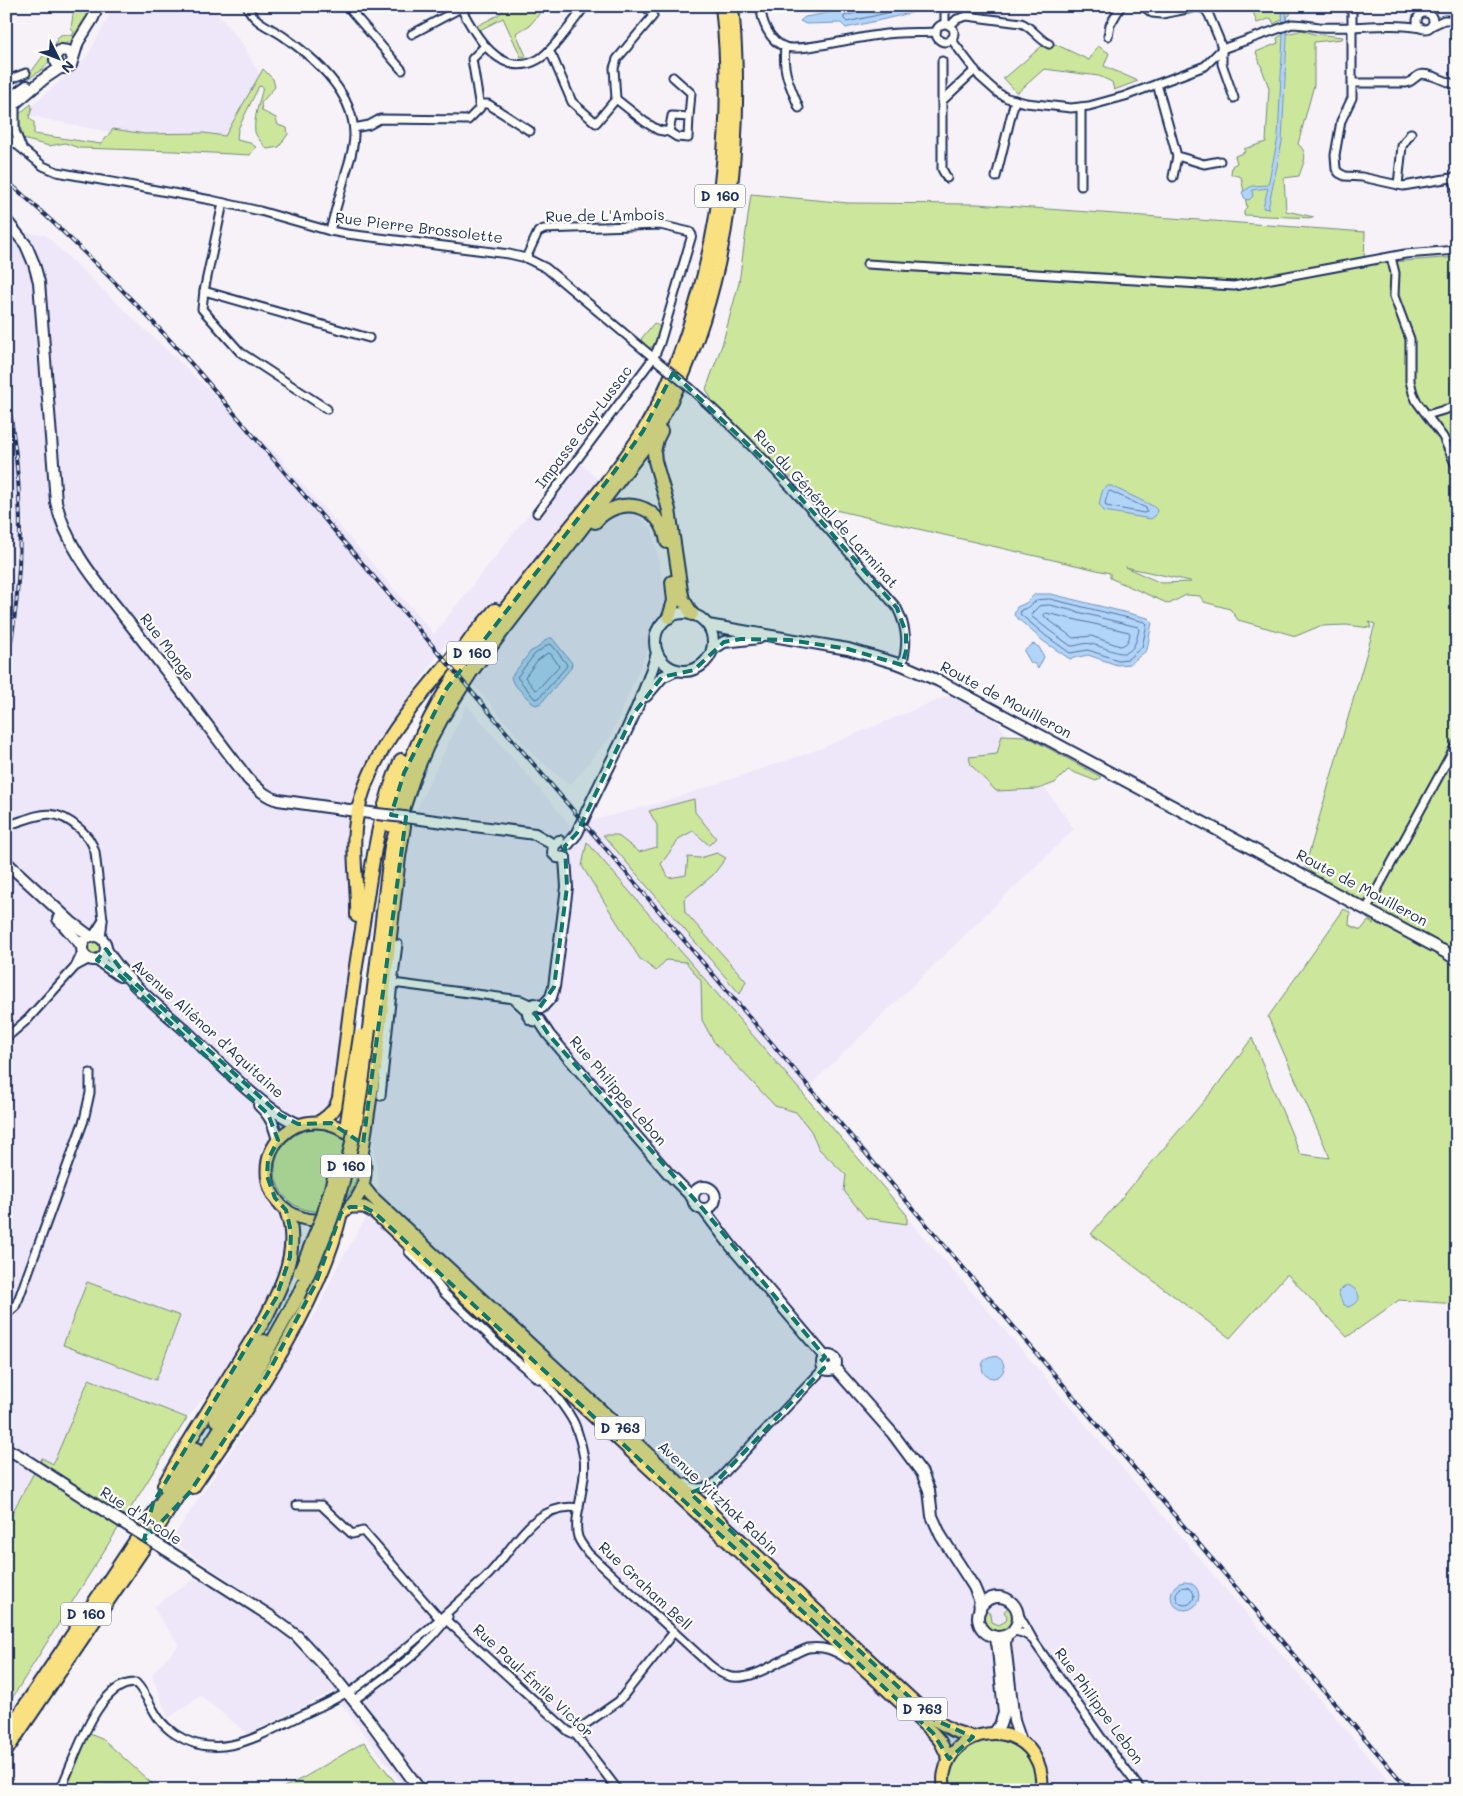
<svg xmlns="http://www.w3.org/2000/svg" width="1463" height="1796" viewBox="0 0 1463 1796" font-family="Mali,sans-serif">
<rect width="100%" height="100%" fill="#f6f2f8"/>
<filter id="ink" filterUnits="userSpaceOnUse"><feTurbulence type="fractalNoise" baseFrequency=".02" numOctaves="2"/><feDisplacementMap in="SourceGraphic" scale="10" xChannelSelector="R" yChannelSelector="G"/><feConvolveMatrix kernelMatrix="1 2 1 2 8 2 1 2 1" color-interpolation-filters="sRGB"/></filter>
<g filter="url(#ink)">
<g fill="#eee6f9">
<polygon points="112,6 211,6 244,46 260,76 225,145 115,133 49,120 24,113 88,56 110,14"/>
<polygon points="6,230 45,235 283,460 282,461 434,634 574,457 652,529 667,603 611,736 570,785 533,755 474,685 447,641 370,755 354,797 350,823 353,938 335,1092 330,1106 318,1112 299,1115 267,1141 263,1193 283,1221 284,1250 276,1285 260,1319 228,1369 187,1418 89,1379 53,1464 42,1458 6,1523"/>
<polygon points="978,695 1074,829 799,1096 973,1293 1397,1790 407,1790 332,1692 248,1734 201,1696 168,1718 152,1674 179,1645 153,1607 194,1579 229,1594 235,1585 171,1540 247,1427 250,1413 316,1313 336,1269 366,1218 379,1186 372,1131 409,825 467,705 571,826 663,802 812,752 945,697"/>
</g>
<g fill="#cce69c" stroke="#748a7d" fill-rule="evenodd">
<path d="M79 6H91C88 16 76 40 66 44 62 46 58 46 54 48 58 36 58 32 72 36L74 32 71 29 73 14Z"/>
<polygon points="500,6 546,6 530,25 516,33 526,56 521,57 503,18 480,30 477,26 498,15 503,11"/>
<polygon points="1251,6 1291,6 1290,15 1274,24 1271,18 1257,23"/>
<path d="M1302 30 1314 34 1343 37 1342 39 1314 42V85L1298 144C1310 154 1303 163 1299 176L1284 178 1286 211 1314 217 1313 218 1244 215V210L1247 207 1241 177 1231 174 1232 166 1237 163 1235 156 1245 152 1244 149 1266 142 1269 88 1256 52 1278 43 1277 38C1283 33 1294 33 1302 30Z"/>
<polygon points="1055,44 1089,60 1098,46 1109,53 1104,66 1138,81 1114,90 1112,82 1099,76 1044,69 1017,93 1003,77 1006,77 1042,46"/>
<polygon points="50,53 49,62 44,68 23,83 43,56"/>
<path d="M263 69 273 79 275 87 261 103 262 111 276 118 278 125 287 128 288 134 279 147 267 149C263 144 257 138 255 132 253 118 260 101 263 87L259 86 238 129 237 140 250 143 256 147 250 155 174 151 79 148 65 143 49 146 23 139 18 115 31 104 32 108 29 118 34 122V134L101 144 113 129 145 134 204 133 225 136Z"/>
<path d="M751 194 848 203 977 204 1365 232 1364 264 1457 257V1304L1399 1300 1347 1337 1287 1274 1230 1338 1091 1234 1215 1088 1252 1038 1300 1154 1330 1158 1268 1017 1344 909 1350 912 1349 925 1361 930 1368 921 1374 924 1305 867 1375 624 1369 622 1371 628 1346 625 1320 626 1296 636 1238 620 1230 609 1204 602 1200 596 1186 595 1169 604 1110 578V573L822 507 715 406 706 389 722 345 739 283ZM1125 567 1190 581 1191 582 1161 583Z"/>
<polygon points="654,323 663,329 658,344 649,348 644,345 641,339"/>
<polygon points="1002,735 1026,736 1101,777 1096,781 1068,770 1055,783 1038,789 996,791 971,765 969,757 997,754"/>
<polygon points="694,799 695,812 716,838 709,845 693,831 680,838 661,864 669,878 686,875 688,857 700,858 717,853 726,858 713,875 684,899 685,912 746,981 740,994 603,835 617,835 639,852 657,847 657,825 649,811"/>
<polygon points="587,842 907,1215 907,1224 866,1218 844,1191 846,1175 819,1149 811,1131 796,1112 775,1106 714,1042 702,1020 701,981 686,962 666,960 656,971 640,959 582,866"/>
<circle cx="94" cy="948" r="7"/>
<circle cx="316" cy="1170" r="41"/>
<polygon points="87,1282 180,1316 156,1380 63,1345"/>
<polygon points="89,1379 187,1418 11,1700 6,1698 6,1524 42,1458 53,1464"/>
<path d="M1009 1606C1014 1613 1015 1620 1009 1628 995 1638 979 1626 985 1610L991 1614 992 1622 999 1625 1006 1621 1007 1616 1004 1612Z"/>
<polygon points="85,1732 104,1740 159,1790 64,1790"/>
<path d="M996 1739C1020 1744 1041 1762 1035 1790H950C944 1759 968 1741 996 1739Z"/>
<polygon points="364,1742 401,1790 278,1790 303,1778"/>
</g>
<g fill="#b1d4f9" stroke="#7592bb">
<polygon points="868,6 929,6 928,9 846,28 841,23 806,24 800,21 805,17"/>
<polygon points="1282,6 1286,6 1287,37 1282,142 1268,209 1263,208 1268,188 1252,190 1253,196 1249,200 1245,199 1242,192 1252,186 1268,185 1278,138 1283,35"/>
<polygon points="1107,486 1111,486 1153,506 1157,510 1156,515 1151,519 1104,511 1099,504 1103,489"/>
<polygon points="1035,594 1051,594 1148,618 1152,622 1147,650 1130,664 1117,665 1088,655 1070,659 1043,641 1014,615 1017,607 1026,603"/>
<polygon points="548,638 552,638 572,663 571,668 541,703 536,705 532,703 513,683 511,677 531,651 536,649"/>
<polygon points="1033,644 1039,647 1044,657 1038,669 1035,664 1031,663 1024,651"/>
<path d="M1347 1285C1354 1286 1364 1297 1356 1303 1354 1305 1351 1306 1348 1307L1343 1304 1338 1292Z"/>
<circle cx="993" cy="1367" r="11"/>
<circle cx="1185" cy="1596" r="14"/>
<polygon points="111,1784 126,1786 131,1790 94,1790 98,1786"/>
</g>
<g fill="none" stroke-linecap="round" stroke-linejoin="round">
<g stroke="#57719c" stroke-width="1">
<polyline points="859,6 856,13 844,16 844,19 847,22 917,6"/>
<polygon points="1110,491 1146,508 1147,512 1144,513 1106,506 1105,503 1108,493"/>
<polygon points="1050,599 1145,622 1147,624 1142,647 1128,659 1118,660 1088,650 1070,653 1046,636 1020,614 1021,610 1029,607 1037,600"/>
<path d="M1050 605 1138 627 1139 629C1132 667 1117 650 1091 644 1085 642 1078 646 1071 646L1050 631 1031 616 1032 613 1039 606Z"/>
<path d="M1046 613 1129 632 1130 634C1129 640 1127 645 1120 646L1091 636 1073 638 1045 617 1044 615Z"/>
<polygon points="549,644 552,645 566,663 567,666 539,698 535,699 517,677 534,655"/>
<polygon points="548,653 551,654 559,666 538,689 535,690 525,677 537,661"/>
<circle cx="1185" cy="1596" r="9"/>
</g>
<defs>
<g id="street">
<path d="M247 6C255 25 272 27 287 39 318 61 354 94 354 135 354 148 350 160 346 172 341 192 335 211 330 231"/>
<polyline points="347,6 402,70"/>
<path d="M460 6C474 34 501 81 539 59 554 50 574 20 585 6"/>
<polyline points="646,6 653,16 617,59 614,68 616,99 645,122 658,130 669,132 677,137 688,138 689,117 672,116 669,132"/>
<path d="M761 6C761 21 769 41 785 47 800 52 859 37 879 35 898 32 917 33 936 32"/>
<polyline points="945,6 945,24"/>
<polyline points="1143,6 1152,13 1162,14 1197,7 1205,9 1209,15 1219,39 1222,49 1222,64 1234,98"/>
<polyline points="1352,6 1352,98 1341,121 1335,155 1336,169 1339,173 1345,176 1362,177 1403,186 1457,177"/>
<circle cx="1425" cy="21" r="8"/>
<circle cx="945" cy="33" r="9"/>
<path d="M950 26 957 19 967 16 1021 23C1032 27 1038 39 1049 44"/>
<polyline points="1431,26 1444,20 1457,20"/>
<polyline points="412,34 461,8"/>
<polyline points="1108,36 1110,25 1121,6"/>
<path d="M951 39 980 77 998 93 1007 98 1026 103 1071 108 1089 106 1125 96 1205 66 1222 49 1292 24C1302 24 1310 26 1319 27 1353 29 1388 22 1421 28"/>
<path d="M785 47C782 72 790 85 799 108"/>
<polyline points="549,51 553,58 572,102 596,123 616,99"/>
<polyline points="942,61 942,101"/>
<polyline points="6,77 13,78 26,73"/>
<polyline points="673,77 691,93 689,117"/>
<path d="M1353 83H1406C1412 82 1414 78 1419 75 1426 71 1448 83 1457 85"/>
<polyline points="1157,84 1177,156 1173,177"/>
<polyline points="15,103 15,131 22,148"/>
<polyline points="479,104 488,104 530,131"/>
<polyline points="1081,107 1081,186"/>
<polyline points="354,128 369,125 380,119 468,120 480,108 472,59 484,47"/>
<polyline points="6,136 43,166 57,172 211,200 260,211 330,231 347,234 509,254 526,258 546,268 667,369"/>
<polyline points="1177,156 1204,164 1220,161"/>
<polyline points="996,177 1015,100"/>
<polyline points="947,178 942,169 942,101 975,70"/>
<polyline points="1454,178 1456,189"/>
<polyline points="1398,185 1402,146 1411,133"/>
<polyline points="223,203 204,291 202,309 240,352 327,409"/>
<polyline points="1391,257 1395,273 1394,296 1410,339 1410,381 1413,393 1417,402 1443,437 1457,468"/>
<polyline points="526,258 538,232 544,229 660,225 690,232 692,235 660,343 654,357 537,513"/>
<polyline points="867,264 1234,286 1405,254 1457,250"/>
<polyline points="204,291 369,338"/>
<path d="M690 388C766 455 831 532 897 608 907 628 908 644 902 665"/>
<polyline points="1427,415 1457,406"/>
<path d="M6 826C38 816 52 804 80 829 87 836 92 841 95 852L103 920"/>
<polyline points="1367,908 1457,743"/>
<polyline points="93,936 103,920 101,939"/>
<polyline points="398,944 393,983 521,1000 532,1005"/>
<polyline points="82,952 75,967 90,959"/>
<polyline points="514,1000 527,1012"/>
<polyline points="6,1038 28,1019 75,967"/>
<polyline points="381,1096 393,983"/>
<polyline points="409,1252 422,1265 444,1293 504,1350 538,1379"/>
<polyline points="6,1315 15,1307 19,1298 84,1120 90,1093 90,1073"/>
<path d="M527 1360C541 1380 565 1403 575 1425 579 1435 582 1447 584 1458 588 1482 572 1518 578 1537 580 1543 585 1548 588 1553L711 1666C716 1670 722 1674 728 1676 752 1684 786 1655 808 1648 824 1646 834 1650 847 1659"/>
<path d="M686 1483C696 1491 703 1488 714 1484"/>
<polyline points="297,1505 321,1505 352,1534 363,1531 440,1619 446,1620 568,1731 576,1735 618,1790"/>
<polyline points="713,1512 709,1502 714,1484 824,1368"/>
<polyline points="1019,1615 1032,1638"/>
<path d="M1013 1631C1022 1632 1026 1634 1033 1640L1100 1736 1141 1790"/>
<path d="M345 1694H348C395 1659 441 1619 484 1579 504 1561 516 1535 537 1519 550 1510 564 1505 579 1508"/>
<path d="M352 1700 353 1701C386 1676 424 1652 448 1617"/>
<polyline points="573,1733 619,1701 674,1632"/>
<path d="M60 1790C75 1761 96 1681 136 1683 152 1700 152 1719 175 1734 217 1762 257 1737 296 1718 312 1710 329 1703 344 1694"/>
</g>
<g id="secondary">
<polyline points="73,57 68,51 61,50 56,54 55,60 60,68 66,68 71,65 78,42 93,18 98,6"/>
<polyline points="6,101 27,86"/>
<polyline points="6,111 45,78 60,68"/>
<path d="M6 220 26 245 34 264 39 282 56 502C67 551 103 589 133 628 172 678 210 729 248 779 257 788 266 797 278 800L377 814"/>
<circle cx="684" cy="642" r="29"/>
<polyline points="708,625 848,649 902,665 939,681 1447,953"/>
<polyline points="713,649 724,642 759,638"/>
<polyline points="646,696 662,677 677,670"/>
<polyline points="413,818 535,834 554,845"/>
<polyline points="559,841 554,845 553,853 557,857 565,858"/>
<path d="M568 844 577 833C603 773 639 716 657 653"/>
<polyline points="6,862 71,922 91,937"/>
<polyline points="58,919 82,946"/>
<circle cx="94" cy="948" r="12"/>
<path d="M106 949C125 981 157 1005 185 1030 216 1059 260 1108 298 1124"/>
<polyline points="1442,950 1457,960"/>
<polyline points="97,960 120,976"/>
<polyline points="542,1007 551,997 554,987 567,887 565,858"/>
<polyline points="539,1020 549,1035 668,1173 693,1198"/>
<path d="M539 1020C532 1022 527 1018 528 1010L534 1004 542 1007"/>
<path d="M259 1105C271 1116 274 1125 278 1140"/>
<circle cx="704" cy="1198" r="11"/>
<polyline points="703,1209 731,1246 825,1357"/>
<circle cx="829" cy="1363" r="7"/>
<polyline points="835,1368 893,1434 922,1473 929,1490 932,1516 941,1536 974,1587 979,1599 980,1610"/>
<polyline points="6,1449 18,1455 122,1522"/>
<polyline points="165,1549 270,1616 297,1636 333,1675 373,1725 420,1790"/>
<circle cx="998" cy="1617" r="20"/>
<polyline points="993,1636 997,1643 998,1649 1004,1713 1000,1725 994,1733"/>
<polyline points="1006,1636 1005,1644 1014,1721 1021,1741"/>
</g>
<g id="primary">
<circle cx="316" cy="1171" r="49"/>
<polyline points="363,1186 371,1196 933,1719 954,1731 973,1737"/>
<polyline points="350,1207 364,1207 375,1213 933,1733 940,1741 949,1759"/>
<path d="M944 1790C944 1785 943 1779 944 1774 952 1727 1020 1718 1038 1763 1042 1772 1042 1781 1042 1790"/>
</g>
<g id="highway">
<polyline points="661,431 657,439 654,452 655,461 669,510 681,591 683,599 692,614"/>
<path d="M595 522C620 493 662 504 667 542"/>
<polyline points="669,617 674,601 672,582"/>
<polyline points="453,664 472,637 495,610"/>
<path d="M389 825C404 767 428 715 462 665 493 626 523 585 555 546 585 509 618 471 644 430 669 389 685 344 698 297 724 203 733 104 722 6"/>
<path d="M357 916C358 887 352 858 355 829 362 759 413 706 455 654"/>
<path d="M369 1029 391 846 414 776 427 746 442 718 471 672 643 449C656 429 668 408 678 386 731 268 744 134 732 6"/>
<path d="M321 1121C330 1115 336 1109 339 1098 346 1046 351 993 360 941 371 879 375 818 401 760"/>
<polyline points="362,1152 376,1060 399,857 404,826"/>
<polyline points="216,1420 264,1341"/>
<path d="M164 1485 187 1445 266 1317C279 1291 294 1262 291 1232 291 1225 288 1217 286 1210"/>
<path d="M193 1487C249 1405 318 1310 341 1213"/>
<polyline points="6,1734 197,1449"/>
<polyline points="6,1751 158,1527 251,1380 298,1296"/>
</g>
</defs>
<use href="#street" stroke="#1b2f5e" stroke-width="11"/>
<use href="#secondary" stroke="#1b2f5e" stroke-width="14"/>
<use href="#primary" stroke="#1b2f5e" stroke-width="15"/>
<use href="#highway" stroke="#1b2f5e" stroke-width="16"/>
<use href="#street" stroke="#fdfcf7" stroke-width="7"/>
<use href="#secondary" stroke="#fdfcf7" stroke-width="10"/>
<use href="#primary" stroke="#f9e181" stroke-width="11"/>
<use href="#highway" stroke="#f9e181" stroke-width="12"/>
<defs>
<g id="rail">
<path d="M6 180C76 241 137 303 199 372L1409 1790"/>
<path d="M6 389C24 482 25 577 6 670"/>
</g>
</defs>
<use href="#rail" stroke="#1b2f5e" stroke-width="4"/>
<use href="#rail" stroke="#fdfcf7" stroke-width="2" stroke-dasharray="5.5" stroke-linecap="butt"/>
<defs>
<polyline id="street-bridge" points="667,369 690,388"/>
<g id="secondary-bridge">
<polyline points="377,814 413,818"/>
<polyline points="122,1522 165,1549"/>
</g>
<g id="highway-bridge">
<polyline points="347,1122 360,1036"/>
<polyline points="300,1272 323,1216 336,1171"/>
<path d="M298 1296C312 1266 326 1236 336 1205 354 1148 362 1088 369 1029"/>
</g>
</defs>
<use href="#street-bridge" stroke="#1b2f5e" stroke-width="11" stroke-linecap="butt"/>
<use href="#secondary-bridge" stroke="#1b2f5e" stroke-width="14" stroke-linecap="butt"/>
<use href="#highway-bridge" stroke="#1b2f5e" stroke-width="16" stroke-linecap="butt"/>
<use href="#street-bridge" stroke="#fdfcf7" stroke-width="7"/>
<use href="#secondary-bridge" stroke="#fdfcf7" stroke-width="10"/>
<use href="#highway-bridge" stroke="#f9e181" stroke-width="12"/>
</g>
</g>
<path fill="#0f766e" fill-opacity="0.2" stroke="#0f766e" stroke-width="4" stroke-dasharray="10 6" stroke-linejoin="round" d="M673 373 784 479 897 608 906 633V651L902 665 848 649 790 640 741 639 724 642 694 670 662 677 634 713 577 833 565 846 567 887 554 987 535 1014 549 1035 703 1209 825 1357 820 1362 824 1368 714 1484 690 1493 933 1719 973 1737 949 1759 933 1733 375 1213 364 1207H350L341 1213 316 1283 267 1375 190 1492 144 1540 153 1503 276 1298 290 1257 291 1232 286 1210 275 1198 267 1176 268 1160 278 1140 268 1114 120 976 97 960 106 949 123 972 280 1115 298 1124 331 1123 363 1144 406 817 391 815 404 773 447 688 614 472 643 431Z"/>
<g text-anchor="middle" stroke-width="4.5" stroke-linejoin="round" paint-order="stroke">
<g fill="#fdfcf7" stroke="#5f6c8c" stroke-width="1">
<rect x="695" y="184.5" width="50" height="23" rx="4"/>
<rect x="447" y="641.5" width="50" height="23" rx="4"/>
<rect x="321" y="1154.5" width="50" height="23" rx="4"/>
<rect x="595" y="1416.5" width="50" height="23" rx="4"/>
<rect x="61" y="1602.5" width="50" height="23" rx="4"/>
<rect x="897" y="1697.5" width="50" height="23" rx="4"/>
</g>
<g font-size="14" font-weight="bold" fill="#1b2f5e">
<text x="720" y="201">D 160</text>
<text x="472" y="658">D 160</text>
<text x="346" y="1171">D 160</text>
<text x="620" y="1433">D 763</text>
<text x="86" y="1619">D 160</text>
<text x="922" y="1714">D 763</text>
</g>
<g font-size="15" fill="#1b2f5e" stroke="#fdfcf7">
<text transform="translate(605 216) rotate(-1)" y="5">Rue de L'Ambois</text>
<text transform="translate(419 228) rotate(7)" y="5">Rue Pierre Brossolette</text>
<text transform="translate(584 427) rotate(-53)" y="5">Impasse Gay-Lussac</text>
<text transform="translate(826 509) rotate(48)" y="5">Rue du Général de Larminat</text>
<text transform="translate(167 647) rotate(53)" y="5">Rue Monge</text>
<text transform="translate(1006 700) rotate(28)" y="5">Route de Mouilleron</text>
<text transform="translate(1362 888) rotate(28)" y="5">Route de Mouilleron</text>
<text transform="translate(208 1029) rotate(42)" y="5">Avenue Aliénor d'Aquitaine</text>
<text transform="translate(618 1091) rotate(49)" y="5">Rue Philippe Lebon</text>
<text transform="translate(718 1498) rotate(43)" y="5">Avenue Yitzhak Rabin</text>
<text transform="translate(141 1516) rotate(33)" y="5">Rue d'Arcole</text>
<text transform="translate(645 1586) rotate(43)" y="5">Rue Graham Bell</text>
<text transform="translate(533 1681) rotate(43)" y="5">Rue Paul-Émile Victor</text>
<text transform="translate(1099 1706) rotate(54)" y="5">Rue Philippe Lebon</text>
</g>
</g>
<rect width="1463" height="1796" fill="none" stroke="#fdfcf7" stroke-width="25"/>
<rect x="12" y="12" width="1438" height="1771" fill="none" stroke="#1b2f5e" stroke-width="2" filter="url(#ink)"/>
<g transform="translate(58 58) rotate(132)" stroke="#fdfcf7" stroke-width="4" paint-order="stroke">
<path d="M0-4L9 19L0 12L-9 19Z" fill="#1b2f5e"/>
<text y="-8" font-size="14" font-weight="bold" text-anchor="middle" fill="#1b2f5e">N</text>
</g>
</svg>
